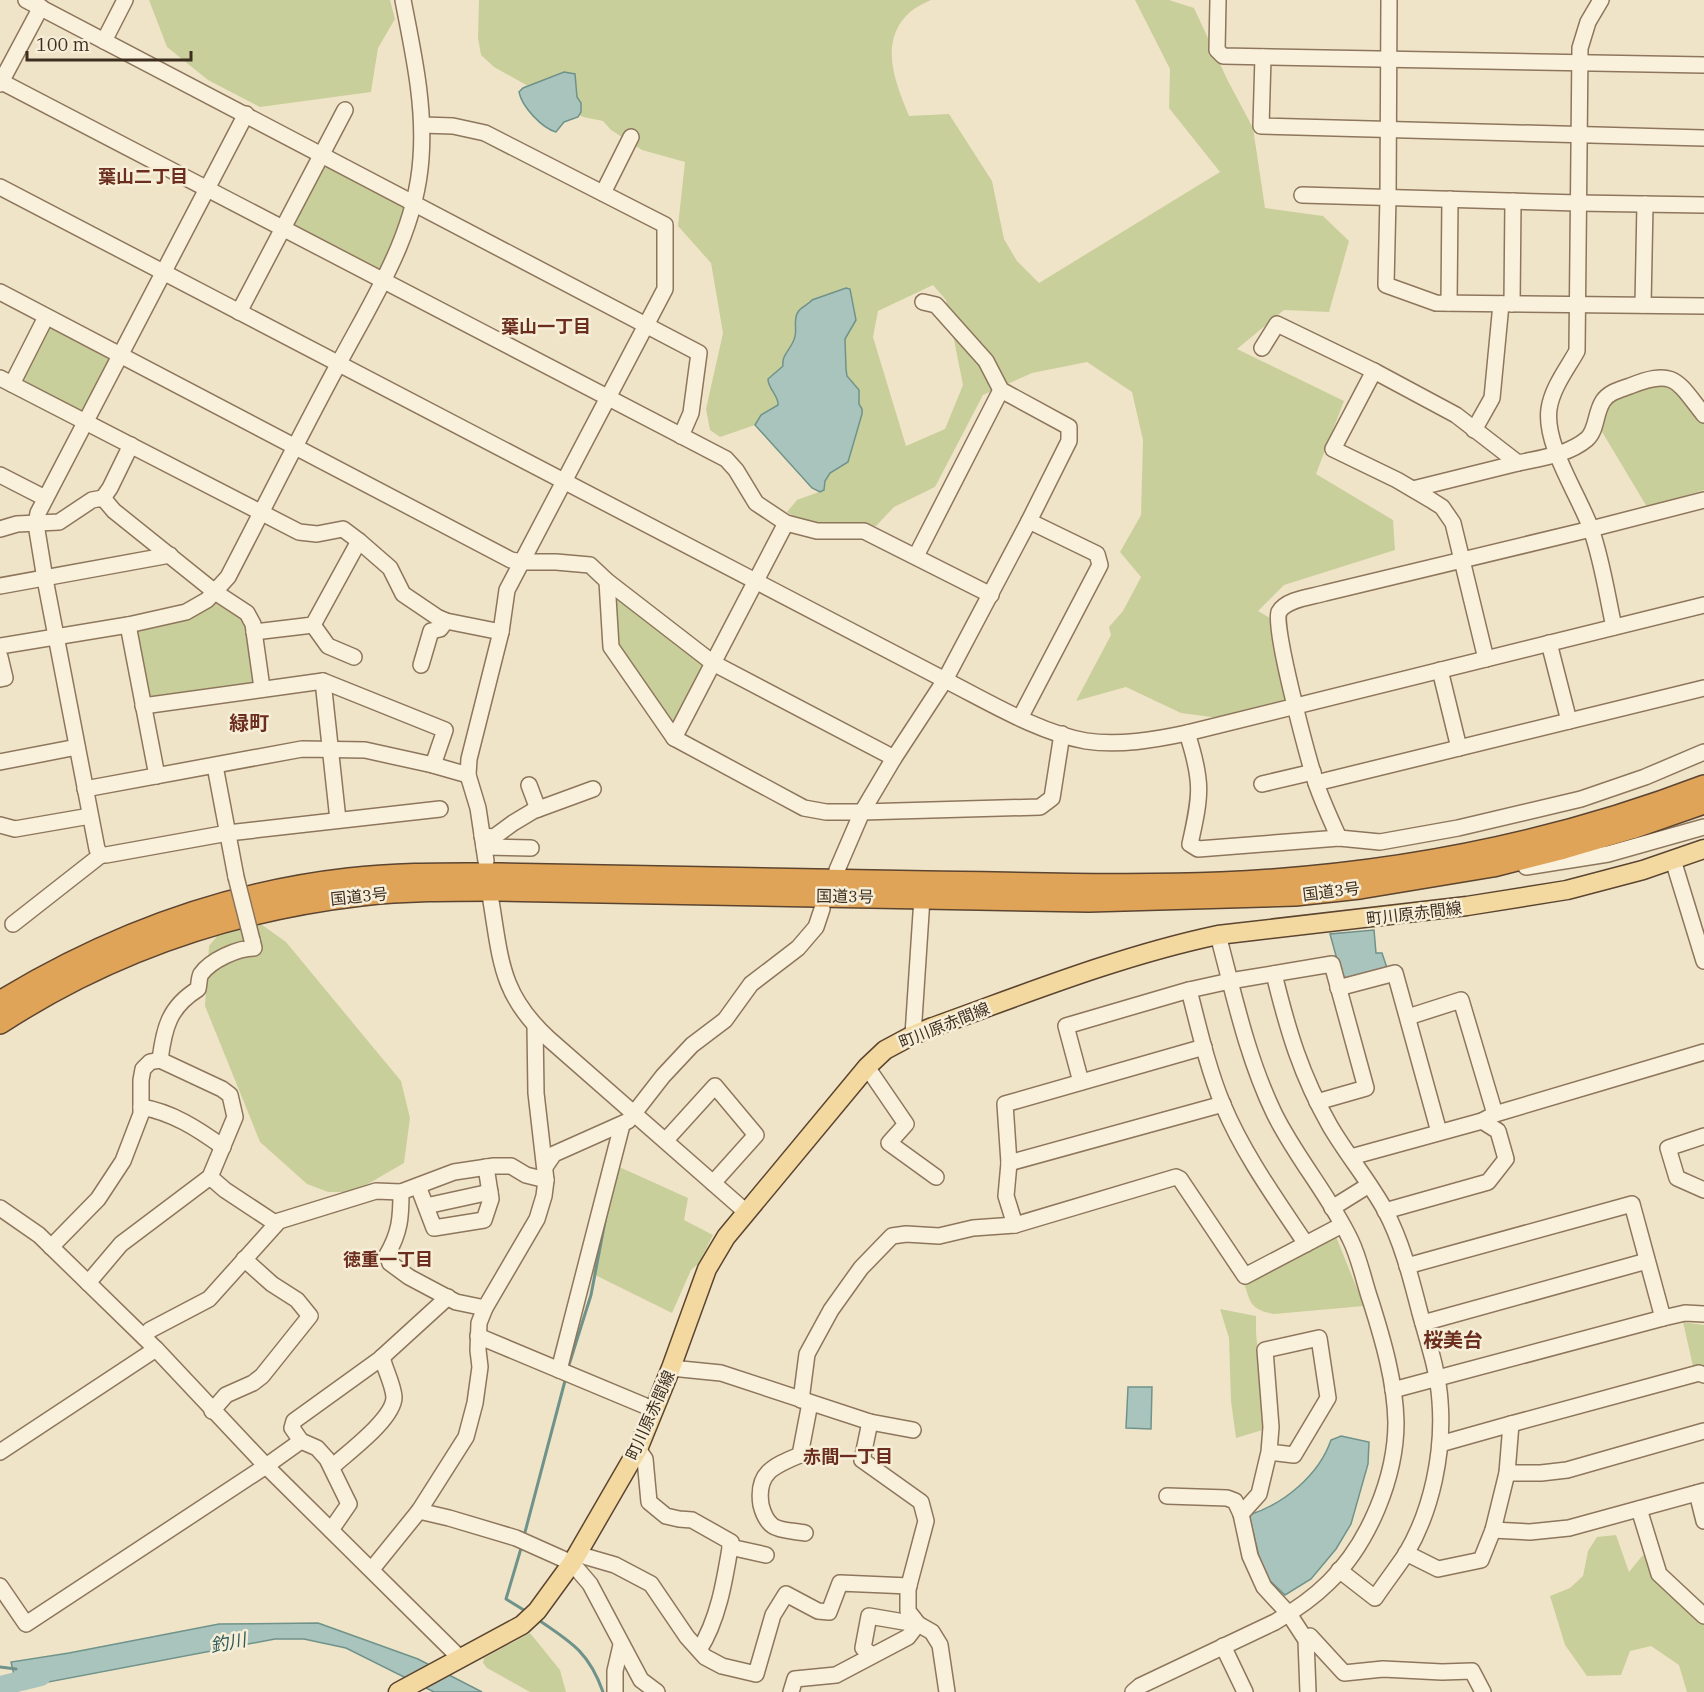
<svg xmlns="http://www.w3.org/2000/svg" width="1704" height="1692" viewBox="0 0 1704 1692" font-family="'IBM Plex Serif','Noto Sans JP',serif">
<rect width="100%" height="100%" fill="#f0e4c8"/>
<g fill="#c9cf9b" fill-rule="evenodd">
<polygon points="149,0 390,0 395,19 378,48 371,92 260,107 208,80 167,47"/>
<path d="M479 0H931C924 3 916 7 910 12 878 41 895 82 909 116L949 114 992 181 1004 239 1017 261 1039 283 1220 172 1169 108 1170 69 1135 0H1169L1194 8 1228 81 1253 128 1265 208 1323 216 1349 241 1329 312 1284 310 1237 349 1344 401 1316 474 1393 520 1395 550 1284 585 1258 611 1282 625 1287 635 1294 667 1287 697 1278 709 1234 720 1181 713 1126 687 1076 701 1111 635 1109 627 1123 611 1141 577 1120 552 1141 515 1143 440 1132 392 1087 362 1032 373 983 395 935 487 894 507 876 526 803 523 787 512 797 500 824 490 825 481 830 473 848 462 862 414 859 404 858 390 847 376 846 369 845 339 856 320 850 289C837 292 799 302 796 316 794 324 797 332 794 340 790 350 782 355 783 366L768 379C768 389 779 396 778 405L761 415 755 425 720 437 710 430 706 409 723 333 711 263 678 226 685 162 642 150 611 130 603 121 583 117 494 67 481 55 478 38ZM933 285 946 300 963 385 945 429 906 446 873 337 878 311Z"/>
<path d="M325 162 404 203C409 219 388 256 381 271L375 272 290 227Z"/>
<polygon points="52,324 110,356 111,361 84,412 80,413 21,383 47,325"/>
<polygon points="1667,381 1704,421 1704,490 1647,507 1598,425 1608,399"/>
<polygon points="615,594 702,664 703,669 672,725 614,644"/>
<polygon points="214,600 219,600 246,621 255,685 151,699 146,696 134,631"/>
<polygon points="258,922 286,942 401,1081 410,1118 404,1163 354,1192 328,1192 307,1184 260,1142 205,1006 209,946 227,924"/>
<polygon points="615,1165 688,1198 684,1220 713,1235 699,1263 691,1270 672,1313 591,1273"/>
<path d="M1335 1234 1364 1306 1274 1314C1251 1310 1250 1303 1244 1282Z"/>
<polygon points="1220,1309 1256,1316 1256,1333 1266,1429 1236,1438 1231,1401 1229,1338"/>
<polygon points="1683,1322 1704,1325 1704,1367 1693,1366"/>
<polygon points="1616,1535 1629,1572 1643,1555 1704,1622 1704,1692 1687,1692 1679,1665 1651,1646 1630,1651 1621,1675 1587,1676 1565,1645 1550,1596 1570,1588 1583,1576 1588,1551 1597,1537"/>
<polygon points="530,1633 560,1670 566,1692 530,1692 487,1668 483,1663 484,1658"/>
</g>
<g fill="#a9c4bc" stroke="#6f938a" stroke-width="1.5">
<path d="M564 72 575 74 577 97 581 103V112L578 117 564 122 556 132C542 128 522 107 519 92L523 88Z"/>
<path d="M846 288 850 289 856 320 845 339 846 369 847 376 859 390V404L862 409V414L848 462 830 473 825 481 824 490 820 492 812 488 755 425 761 415 778 405C779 396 768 389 768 379L783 366C781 354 793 348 795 336 797 328 793 319 798 312 801 307 808 305 812 300Z"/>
<polygon points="1374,930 1376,953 1382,953 1387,968 1349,980 1341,974 1330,934"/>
<polygon points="1128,1387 1152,1387 1151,1429 1126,1428"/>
<path d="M1341 1436 1369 1442 1368 1464 1351 1524 1336 1549 1311 1579 1285 1595 1268 1579 1261 1565 1249 1515C1284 1504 1319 1475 1331 1440Z"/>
<polygon points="318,1623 418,1659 482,1692 434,1692 346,1648 304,1639 275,1639 17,1688 11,1662 69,1653 219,1624"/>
</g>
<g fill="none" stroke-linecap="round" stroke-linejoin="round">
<g stroke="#6f938a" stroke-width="3">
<polyline points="568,1368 591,1295 607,1211"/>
<polyline points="524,1536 566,1377"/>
<polyline points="522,1545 506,1599 527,1612"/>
<path d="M537 1619C571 1642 589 1652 603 1692"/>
<polyline points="0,1667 16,1669"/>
</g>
<polyline stroke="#a9c4bc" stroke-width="20" points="0,1686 41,1676"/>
<defs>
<g id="minor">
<polyline points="26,0 699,353 691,413 681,436"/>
<polyline points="1218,0 1217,50 1223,56 1704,65"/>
<polyline points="1389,0 1388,197 1386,285 1436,303 1704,306"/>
<path d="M1601 0 1588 22 1580 48 1577 351C1567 369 1552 388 1549 409 1544 445 1579 495 1591 529 1602 560 1607 595 1614 627"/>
<polyline points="104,41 125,0"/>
<polyline points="1263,57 1261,126 1704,138"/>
<polyline points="0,81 726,459 736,470 756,503 786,523 817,531 864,531 991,595"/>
<polyline points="0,84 41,7"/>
<polyline points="246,114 38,513 36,524 45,579 97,849 101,855 106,855 228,833 440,809"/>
<polyline points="422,125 453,126 485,133 665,225 665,289 507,590 501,632 469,759 468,775 478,808 486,861"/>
<path d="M0 187 945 680C987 701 1039 733 1086 741 1119 746 1154 740 1187 733L1704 605"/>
<polyline points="603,193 631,137"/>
<polyline points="1302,195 1578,203 1704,205"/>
<polyline points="0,292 511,560 522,562 556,562 590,565 607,581 713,663 894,758"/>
<polyline points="1449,303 1450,199"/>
<polyline points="1512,304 1513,201"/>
<polyline points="1643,305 1645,204"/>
<polyline points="239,312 345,110"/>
<path d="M1262 348 1277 324 1374 371 1456 415 1518 463C1541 458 1568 455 1587 439 1597 430 1595 413 1603 401 1609 392 1619 390 1630 386 1675 368 1677 381 1704 415"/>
<polyline points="1374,371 1333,449 1397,480 1431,500 1442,507 1453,523 1486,659"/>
<polyline points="0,378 299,532 317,534 343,529 359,541 390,568 403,594 437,617 446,621 501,632"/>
<polyline points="12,384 46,317"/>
<polyline points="1474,430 1492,398 1501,304"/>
<polyline points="0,475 45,498"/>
<polyline points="1413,489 1518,463"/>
<polyline points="103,498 110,488 131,445"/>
<polyline points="0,529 17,524 59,522 92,500 103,498 114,511 215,592 247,613 253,624 262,688"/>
<polyline points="916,556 1001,390"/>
<polyline points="607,581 611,647 674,738 804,808 826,812 862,812 1040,807 1052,798 1062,734"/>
<polyline points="0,586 170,555"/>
<polyline points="128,625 157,776"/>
<polyline points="313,625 328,646 354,657"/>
<polyline points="254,632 313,625 359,541"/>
<polyline points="1549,643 1569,721"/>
<path d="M0 646 128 625 186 612 207 600 228 577C265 506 301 433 339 363 374 297 416 234 421 158 425 104 413 52 403 0"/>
<polyline points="0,657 5,678 0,679"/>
<polyline points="421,665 431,631 440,629 446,621"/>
<polyline points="1440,670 1459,748"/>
<polyline points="323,681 338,820"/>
<polyline points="143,706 323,681 445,730 433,765"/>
<polyline points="1020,718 1100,565 1097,554 1029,521"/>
<path d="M1187 733C1203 782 1201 795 1190 844L1198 849 1339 838 1380 842 1458 828 1581 799 1645 777 1704 752"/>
<polyline points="674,738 786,523"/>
<polyline points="0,762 77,747"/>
<polyline points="215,766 236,877"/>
<polyline points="1316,783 1704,688"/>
<polyline points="1262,784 1313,772"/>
<polyline points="529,785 538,809"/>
<polyline points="85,789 302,749 365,750 433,765 468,775"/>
<polyline points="0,825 15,829 90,816"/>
<polyline points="482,836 494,837 513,823 533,811 593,789"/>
<path d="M1339 838C1331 820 1322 801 1316 783 1309 761 1272 626 1279 612 1286 599 1312 597 1325 593L1591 529 1704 500"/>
<polyline points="484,847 531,848"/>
<polyline points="1673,860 1704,961"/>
<polyline points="1526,867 1608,854 1704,827"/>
<polyline points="837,870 862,812 894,758 945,680 1029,521 1069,441 1069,427 1001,390 986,361 936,305 923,302"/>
<path d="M491 901C501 962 501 995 549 1039L745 1211"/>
<polyline points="13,924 101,855"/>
<path d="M1274 974C1288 1031 1301 1075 1330 1126 1347 1155 1369 1181 1385 1210 1402 1242 1411 1278 1420 1313 1428 1342 1438 1371 1440 1401 1444 1452 1432 1510 1406 1554 1396 1569 1385 1583 1375 1598L1339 1570"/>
<polyline points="1338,988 1395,973 1439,1132"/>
<polyline points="1189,990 1230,981 1332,964 1366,1088 1317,1102"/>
<polyline points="1408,1017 1461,1000 1495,1114"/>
<polyline points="913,1035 922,898"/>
<path d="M160 1060C164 1028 169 1007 198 989 199 985 199 977 201 974 211 960 238 948 254 948L252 940"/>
<polyline points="867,1067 906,1124 889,1143 936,1177"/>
<path d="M1081 1082 1066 1026 1189 990C1199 1029 1208 1069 1223 1105 1244 1155 1276 1199 1306 1244"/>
<path d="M141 1107C172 1112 198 1129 223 1147"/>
<polyline points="1482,1121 1495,1114 1704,1052"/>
<polyline points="1704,1136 1668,1148 1677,1178 1704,1190"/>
<polyline points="666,1140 715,1086 756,1135 713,1183"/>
<polyline points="1351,1157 1482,1121 1498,1131 1506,1159 1488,1182 1385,1211"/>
<polyline points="1009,1163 1223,1104"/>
<polyline points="545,1167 554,1154 628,1121 663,1076 692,1045 725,1020 751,984 798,948 816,927 822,909"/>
<polyline points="210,1177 225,1190 272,1221"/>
<polyline points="418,1186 434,1228 484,1220 491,1199 486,1167"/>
<polyline points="426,1206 490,1192"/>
<polyline points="0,1208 39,1235 156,1349 266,1466 461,1659"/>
<polyline points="1332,1208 1369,1185"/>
<polyline points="1015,1225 1006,1196 1009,1163 1005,1104 1204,1047"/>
<polyline points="51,1247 98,1199 123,1161 141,1114 141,1080 143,1069 150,1062 160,1060 222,1089 230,1095 235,1117 210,1177 121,1244 88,1283"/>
<polyline points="1407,1266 1632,1204 1663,1318"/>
<path d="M485 1308 456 1302 409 1277 390 1263 387 1255C400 1232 401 1218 401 1192L454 1172 494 1166H511L526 1175 546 1180"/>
<polyline points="1423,1323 1647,1261"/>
<polyline points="478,1336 655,1410"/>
<polyline points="144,1337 150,1330 209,1299 279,1221 376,1191 401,1192"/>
<polyline points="671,1368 721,1373 870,1422 913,1430"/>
<polyline points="559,1370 622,1125"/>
<polyline points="1393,1390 1663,1318 1685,1313 1704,1314"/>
<polyline points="801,1400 807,1354 831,1310 861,1268 892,1236 906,1234 939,1236 973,1228 1015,1225 1176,1177 1180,1179 1245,1276 1342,1225"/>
<polyline points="212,1411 226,1395 253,1383 262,1376 310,1316 297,1300 272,1284 244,1259"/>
<polyline points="870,1422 862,1460 921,1502 926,1521 908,1589 908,1611 918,1624 932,1632 940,1645 947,1692"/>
<polyline points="1511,1424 1699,1373 1704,1375"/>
<path d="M638 1449 645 1459 649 1502 666 1516 679 1519 692 1520 731 1542C725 1578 719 1619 699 1650"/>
<polyline points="0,1452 156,1349"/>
<path d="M332 1467C347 1453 394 1419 394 1397 393 1384 385 1370 382 1357"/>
<polyline points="1507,1473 1541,1473 1567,1470 1704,1431"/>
<polyline points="1697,1493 1704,1521"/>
<polyline points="1167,1496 1227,1498 1235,1501 1241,1514 1250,1556 1264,1587 1289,1614 1306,1640 1308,1692"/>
<polyline points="1639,1509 1659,1574 1704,1616"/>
<polyline points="419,1511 449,1518 516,1538 572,1563 590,1584 641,1680 657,1692"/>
<polyline points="1241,1514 1259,1494 1269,1452 1294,1455 1328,1398 1319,1338 1265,1350 1271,1427 1269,1452"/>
<polyline points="331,1530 349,1504 327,1459 317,1448 301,1441 292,1428 294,1421 380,1359 448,1297"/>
<polyline points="1493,1530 1530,1532 1569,1528 1704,1491"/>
<path d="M805 1533C796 1531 780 1531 773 1526 766 1521 763 1513 761 1505 756 1473 773 1466 800 1455L810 1403"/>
<polyline points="730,1547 766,1555"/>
<polyline points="1406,1553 1438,1569 1481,1560 1493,1530 1507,1473 1511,1424 1440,1444"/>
<polyline points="577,1554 615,1565 651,1584 687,1637 705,1657 722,1666 756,1674 773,1615 786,1594 818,1611 829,1612 840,1583 909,1586"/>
<polyline points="372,1569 419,1511 466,1437 475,1403 480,1367 478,1350 479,1323 485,1308 537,1219 544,1196 546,1180 536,1093 535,1026"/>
<polyline points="0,1586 26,1624 266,1466 301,1441"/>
<polyline points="1306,1640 1310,1636 1344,1673 1383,1669 1442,1672 1472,1671 1483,1692"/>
<polyline points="1223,1646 1245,1692"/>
<polyline points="872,1655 863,1648 869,1616 904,1622 914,1619"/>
<polyline points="615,1692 615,1671 621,1645"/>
<polyline points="791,1692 795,1679 836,1675 908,1637 918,1624"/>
<path d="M1133 1692 1140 1686 1275 1622C1294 1611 1314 1597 1329 1582 1369 1543 1396 1477 1396 1422 1395 1381 1383 1340 1371 1302 1364 1282 1360 1260 1351 1241 1330 1196 1296 1158 1274 1113 1247 1057 1234 995 1218 935"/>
</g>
<path id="major" d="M398 1692 522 1625 537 1611 572 1563 638 1449 671 1368 707 1269 726 1237 867 1067 885 1050 913 1035 930 1028C1025 994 1119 956 1218 935L1467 906 1567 890 1643 870 1704 849"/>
<g id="highway">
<path d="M0 1002C107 937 224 893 349 879 399 873 449 874 499 874 642 877 784 879 927 882 1025 883 1123 887 1221 883 1386 876 1550 845 1704 786"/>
<path d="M0 1023C109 952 232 910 361 895 406 890 451 890 497 890L1089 901 1295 895 1360 888 1493 866 1564 848 1632 828 1704 803"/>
</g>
</defs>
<use href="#minor" stroke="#8d765c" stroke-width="18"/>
<use href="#major" stroke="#5b4430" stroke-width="21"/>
<use href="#highway" stroke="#5b4430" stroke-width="24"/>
<use href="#minor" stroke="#faf1dc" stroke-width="15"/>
<use href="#major" stroke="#f3d9a0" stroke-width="18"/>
<use href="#highway" stroke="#e0a458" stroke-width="21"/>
<defs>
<polyline id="minor-bridge" points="236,877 252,940"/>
</defs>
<use href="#minor-bridge" stroke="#8d765c" stroke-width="18" stroke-linecap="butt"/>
<use href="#minor-bridge" stroke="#faf1dc" stroke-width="15"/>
</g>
<g text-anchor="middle" stroke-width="5" stroke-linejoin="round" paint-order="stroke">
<g font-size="16" fill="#3d2e20" stroke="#f7eed8">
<text transform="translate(1331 891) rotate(-7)" y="6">国道3号</text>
<text transform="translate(359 896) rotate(-6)" y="6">国道3号</text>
<text transform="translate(845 896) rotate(1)" y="6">国道3号</text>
<text transform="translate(1414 913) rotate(-7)" y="6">町川原赤間線</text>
<text transform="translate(944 1025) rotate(-22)" y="6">町川原赤間線</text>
<text transform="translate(650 1415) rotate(-66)" y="6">町川原赤間線</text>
</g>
<g font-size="18" font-weight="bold" fill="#6b2e1e" stroke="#f7eed8">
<text x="143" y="183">葉山二丁目</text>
<text x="546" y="333">葉山一丁目</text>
<text x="388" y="1266">徳重一丁目</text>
<text x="848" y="1463">赤間一丁目</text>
</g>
<g font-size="18" font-style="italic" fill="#2f5d5a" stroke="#f7eed8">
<text transform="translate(228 1643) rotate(-11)" y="6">釣川</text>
</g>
<g font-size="20" font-weight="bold" fill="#6b2e1e" stroke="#f7eed8">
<text x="249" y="730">緑町</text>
<text x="1453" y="1347">桜美台</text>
</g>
</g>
<path d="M27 51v9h164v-9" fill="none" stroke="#3d2e20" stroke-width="3"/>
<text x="36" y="51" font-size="18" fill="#3d2e20" stroke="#f7eed8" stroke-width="4.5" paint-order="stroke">100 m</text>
</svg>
